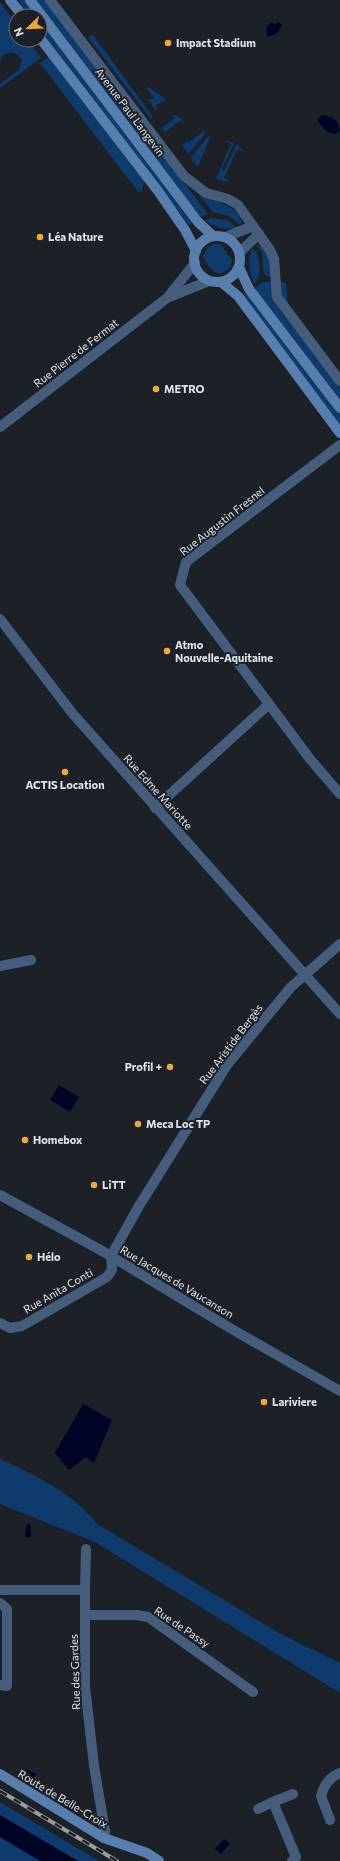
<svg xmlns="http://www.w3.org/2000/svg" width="340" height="1861" viewBox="0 0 340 1861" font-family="Commissioner,sans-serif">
<rect width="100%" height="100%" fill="#1c2128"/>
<g fill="#0f3b6c">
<polygon points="18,0 27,0 38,16 30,16"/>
<polygon points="35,0 45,0 208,214 201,217 189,203"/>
<polygon points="0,2 16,24 16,40 28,40 41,58 0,88 0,84 19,70 22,60 17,54 10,52 2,56 0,63"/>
<polygon points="40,19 192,223 189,225 40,29"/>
<polygon points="93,35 153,117 151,119 88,37"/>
<polygon points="49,57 144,181 142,190 139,193 40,63"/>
<polygon points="146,86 166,99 155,106 159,112 155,109 148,99 154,99"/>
<polygon points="171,113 182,119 185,124 181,120 165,132 162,128 175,118"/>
<polygon points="204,131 205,134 188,154 182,145 186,142 188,143"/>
<polygon points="208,136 210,137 198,167 191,158"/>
<polygon points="225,141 234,143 222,169 224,171 237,144 244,152 237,149 224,178 229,181 227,182 216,179 231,144"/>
<path d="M198 194C214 202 235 203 242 222L241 225 229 216 213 212Z"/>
<path d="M210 218 227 220 237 228C227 231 214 227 206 221Z"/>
<path d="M213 244H220L232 260C232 268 227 271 220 274 211 271 207 265 203 256L208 247Z"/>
<path d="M256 245C271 247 270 265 271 277L264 275 262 252Z"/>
<path d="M252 249 256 251C259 260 263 277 254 284 250 272 247 261 252 249Z"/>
<polygon points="263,282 271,282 273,297 275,303 340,388 340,400 255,288"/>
<polygon points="281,282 286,283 288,305 282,295"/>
<polygon points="246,293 340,414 340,426 244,295"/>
<path d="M0 1459C38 1477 71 1491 97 1524L279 1633 340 1663V1693L95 1542 0 1504Z"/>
<polygon points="0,1802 99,1861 0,1861"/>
</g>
<g fill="#000425">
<path d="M278 22 282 25C277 34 278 34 267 37 266 31 265 27 271 23L276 24Z"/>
<path d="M322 115C332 116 339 120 340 131L335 134 327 132 317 120Z"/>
<polygon points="59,1085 79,1097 70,1112 50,1100"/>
<polygon points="83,1404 112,1420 94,1463 86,1457 69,1470 55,1453"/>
<polygon points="29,1523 31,1526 31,1536 28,1538 25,1536 26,1526"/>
<polygon points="26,1769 36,1774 33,1780 22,1774"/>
<polygon points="0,1815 78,1861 40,1861 0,1837"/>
<polygon points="224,1839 230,1844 221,1854 215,1849"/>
</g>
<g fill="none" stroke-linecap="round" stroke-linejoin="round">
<g stroke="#455d7b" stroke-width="10">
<polyline points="50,0 184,176 206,193 228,199 238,205 270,250 274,259 277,297 340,381"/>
<polyline points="226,237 253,226"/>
<polyline points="240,252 259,234"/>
<polyline points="169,297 209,281"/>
<polyline points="0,427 167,298 195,263"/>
<polyline points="0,619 73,714 340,1014"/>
<polyline points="269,704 310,759 340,794"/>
<polyline points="155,808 269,704 180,585 186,562 340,445"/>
<polyline points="0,966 31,960"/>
<polyline points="0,1195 104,1252 230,1328 340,1391"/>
<polyline points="111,1256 139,1206 227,1065 291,987 340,944"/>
<polyline points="0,1323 10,1328 22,1326 107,1277 112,1270 111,1256"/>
<polyline points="0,1590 85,1590 85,1686 94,1766 105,1831 104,1838"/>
<polyline points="85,1590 86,1549"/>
<polyline points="0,1603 7,1609 7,1686 0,1685"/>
<polyline points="86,1615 137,1615 148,1617 253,1692"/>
<polyline points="258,1809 273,1802"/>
<path d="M330 1820 321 1796C324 1785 329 1777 340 1773"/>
<polyline points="292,1861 296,1857 273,1802 293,1794"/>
</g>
<g stroke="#587eae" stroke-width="10">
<polyline points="10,0 23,16"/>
<polyline points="30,0 198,222 213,236"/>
<polyline points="40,38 158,191 185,230 196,251"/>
<circle cx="217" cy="259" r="23"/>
<polyline points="239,267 249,289 340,408"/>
<polyline points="221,282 238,296 340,433"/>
<polyline points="0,1774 104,1838 147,1853 159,1861"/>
</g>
<defs>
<polyline id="rail" points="0,1791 117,1861"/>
</defs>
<use href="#rail" stroke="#999da2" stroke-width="4"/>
<use href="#rail" stroke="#1c2128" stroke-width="2.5" stroke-dasharray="8" stroke-linecap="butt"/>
</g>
<g fill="#eda83b" stroke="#1c2128" stroke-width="1.5">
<circle cx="168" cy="43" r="4"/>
<circle cx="40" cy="237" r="4"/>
<circle cx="156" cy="389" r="4"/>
<circle cx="167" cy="651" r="4"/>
<circle cx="65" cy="772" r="4"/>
<circle cx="170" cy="1067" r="4"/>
<circle cx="138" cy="1124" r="4"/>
<circle cx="25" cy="1140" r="4"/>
<circle cx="94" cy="1185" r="4"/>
<circle cx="29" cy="1257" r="4"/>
<circle cx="264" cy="1402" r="4"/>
</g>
<g text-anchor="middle" stroke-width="4" stroke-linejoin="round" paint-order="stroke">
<g font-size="11" font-weight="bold" fill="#e0e4e8" stroke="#1c2128" text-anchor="start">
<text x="176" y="47">Impact Stadium</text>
<text x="48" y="241">Léa Nature</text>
<text x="164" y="393">METRO</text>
<text x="175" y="649">Atmo<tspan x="175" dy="13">Nouvelle-Aquitaine</tspan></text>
<text x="65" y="789" text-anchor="middle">ACTIS Location</text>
<text x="162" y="1071" text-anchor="end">Profil +</text>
<text x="146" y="1128">Meca Loc TP</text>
<text x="33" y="1144">Homebox</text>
<text x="102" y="1189">LiTT</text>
<text x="37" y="1261">Hélo</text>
<text x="272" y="1406">Lariviere</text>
</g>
<g font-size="11" fill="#e0e4e8" stroke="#1c2128">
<text transform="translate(130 112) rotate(53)" y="4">Avenue Paul Langevin</text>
<text transform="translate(76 353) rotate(-38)" y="4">Rue Pierre de Fermat</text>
<text transform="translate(222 521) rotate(-38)" y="4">Rue Augustin Fresnel</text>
<text transform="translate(158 792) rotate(48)" y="4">Rue Edme Mariotte</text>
<text transform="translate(231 1044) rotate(-53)" y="4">Rue Aristide Bergès</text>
<text transform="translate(177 1282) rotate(31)" y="4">Rue Jacques de Vaucanson</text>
<text transform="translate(58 1291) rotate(-30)" y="4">Rue Anita Conti</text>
<text transform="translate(182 1627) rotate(34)" y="4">Rue de Passy</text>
<text transform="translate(75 1672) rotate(-92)" y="4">Rue des Gardes</text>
<text transform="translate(63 1799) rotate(31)" y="4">Route de Belle-Croix</text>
</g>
</g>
<g transform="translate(28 28) rotate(247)"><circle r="19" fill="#1c2128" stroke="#6a6f75"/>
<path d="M0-3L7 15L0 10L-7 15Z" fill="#eda83b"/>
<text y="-6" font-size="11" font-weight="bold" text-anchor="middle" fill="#e0e4e8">N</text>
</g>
</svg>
